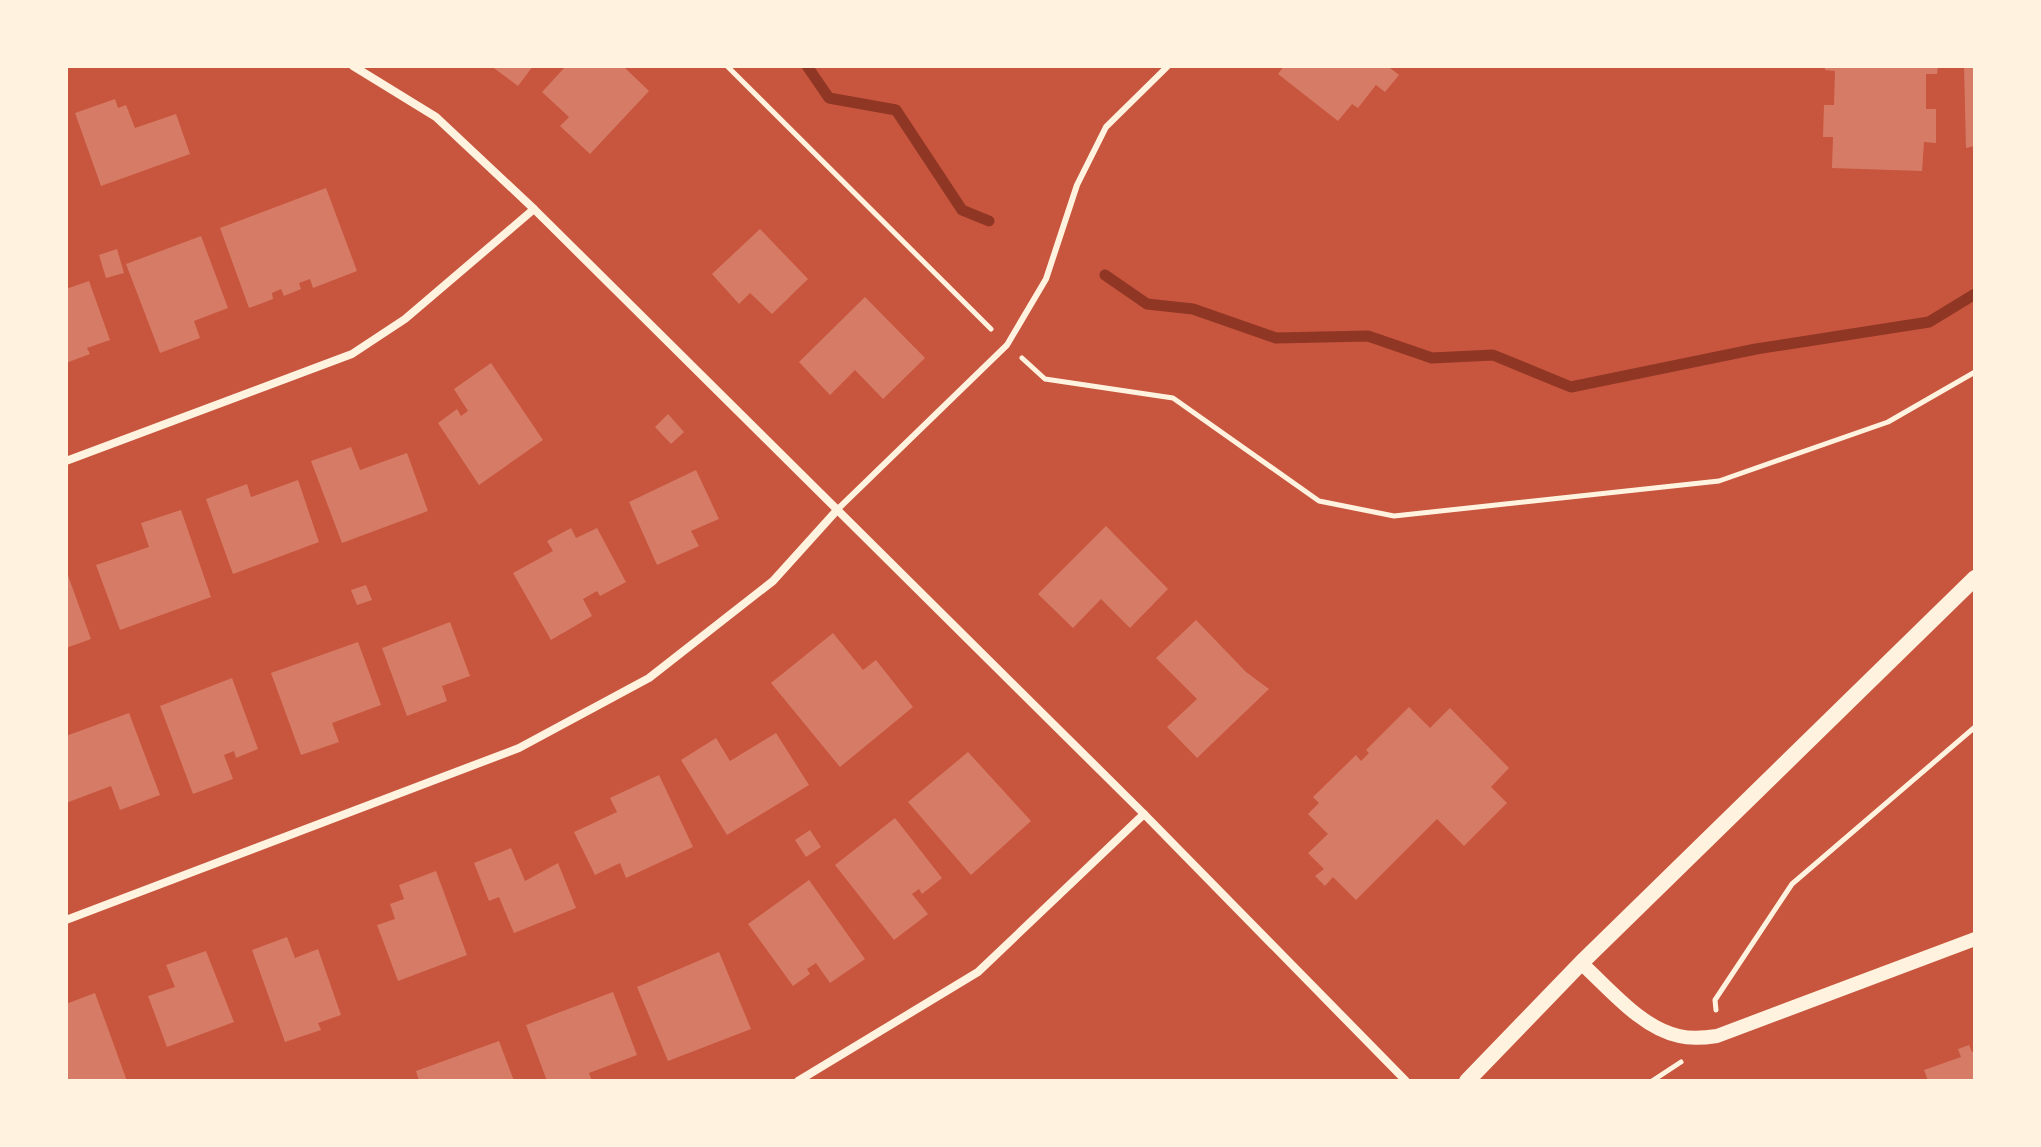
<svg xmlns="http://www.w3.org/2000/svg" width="2041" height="1147" viewBox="0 0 2041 1147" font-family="Lato,sans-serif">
<rect width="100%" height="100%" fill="#c8553d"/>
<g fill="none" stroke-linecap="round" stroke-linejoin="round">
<g stroke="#8f3625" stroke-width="11">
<polyline points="807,66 829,98 896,110 962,210 989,221"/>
<polyline points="1105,275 1147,304 1193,309 1276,338 1368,336 1432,358 1493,355 1571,387 1756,349 1929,322 1975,294"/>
</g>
</g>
<g fill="#d67c66">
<polygon points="491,66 533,66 518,86"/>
<polygon points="566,66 623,66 649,91 590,154 560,126 569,117 542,92"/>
<polygon points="1284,66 1391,66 1390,68 1399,75 1385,92 1376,85 1358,108 1352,104 1338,121 1278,74"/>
<polygon points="1825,66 1938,66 1937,74 1926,74 1926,109 1936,109 1936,143 1924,142 1922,171 1832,168 1833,137 1823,137 1824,105 1834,105 1835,71 1825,70"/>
<polygon points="1964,66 1975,66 1975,146 1966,148"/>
<polygon points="115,99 118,108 126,105 135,128 176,114 190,154 101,186 75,113"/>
<polygon points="326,188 357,271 313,288 310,279 299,283 301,289 284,296 281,289 272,293 273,299 249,308 220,228"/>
<polygon points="760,229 808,279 772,314 750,293 739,304 712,274"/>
<polygon points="201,236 228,308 194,321 200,338 160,353 126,264"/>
<polygon points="117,249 124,273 106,278 99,255"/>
<polygon points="89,281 110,340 87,348 90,354 66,363 66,289"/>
<polygon points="865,297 925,358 883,399 855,370 830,395 799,362"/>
<polygon points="491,363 543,440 479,485 438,423 457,409 461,416 468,411 454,389"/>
<polygon points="668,414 684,432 671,444 655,427"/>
<polygon points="351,447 360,470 407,453 428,511 342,543 311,461"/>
<polygon points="696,470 719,519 691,531 699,546 657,565 629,502"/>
<polygon points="298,480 319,542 233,574 206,499 247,484 251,497"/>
<polygon points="181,510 211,597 120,630 96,565 149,547 141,523"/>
<polygon points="1106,526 1168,589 1130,628 1101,599 1073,628 1038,594"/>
<polygon points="571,528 576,538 597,528 626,582 600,596 597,591 583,599 592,616 551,640 513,573 553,551 547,541"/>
<polygon points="66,570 91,639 66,648"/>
<polygon points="366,585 372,600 357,605 351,590"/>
<polygon points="1196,620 1246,672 1269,689 1197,758 1167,727 1197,699 1156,658"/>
<polygon points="450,622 470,676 442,686 447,701 407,716 382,648"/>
<polygon points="833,633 863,670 876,660 913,707 840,767 771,683"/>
<polygon points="358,642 381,705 332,723 339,742 301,755 271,673"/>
<polygon points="232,678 258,749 236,758 234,751 224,755 233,779 193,794 160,706"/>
<polygon points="1409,707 1430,728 1450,708 1509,768 1491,787 1507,803 1464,846 1437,819 1356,900 1333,877 1325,886 1315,876 1324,869 1308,853 1328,834 1308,814 1319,803 1313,797 1356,755 1361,761 1369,753 1366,750"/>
<polygon points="129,713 160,795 120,810 111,786 66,803 66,736"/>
<polygon points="776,733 809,785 727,835 681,760 716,738 730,761"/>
<polygon points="968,752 1031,821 971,875 908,802"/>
<polygon points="659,775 693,847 626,878 620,863 595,875 574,832 617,812 610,798"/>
<polygon points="895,818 942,878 922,894 919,889 912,894 928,914 894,940 835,865"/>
<polygon points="810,830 821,847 806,857 795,840"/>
<polygon points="511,848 525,881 558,863 576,908 514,933 499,897 489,901 474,863"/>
<polygon points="436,871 467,955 398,981 377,925 395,919 390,904 404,899 399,885"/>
<polygon points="809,880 865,959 830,983 816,963 807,969 810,974 793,986 748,924"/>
<polygon points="287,937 295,958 318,949 341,1015 318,1023 321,1030 285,1042 252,950"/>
<polygon points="206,951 234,1022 167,1047 148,996 175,987 166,965"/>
<polygon points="719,952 751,1029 668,1061 637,987"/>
<polygon points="613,992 637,1055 589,1073 592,1081 547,1081 526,1025"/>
<polygon points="95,993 127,1081 66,1081 66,1004"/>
<polygon points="499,1041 514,1081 419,1081 416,1071"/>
<polygon points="1969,1045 1972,1052 1975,1051 1975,1081 1928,1081 1924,1070 1961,1057 1958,1049"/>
</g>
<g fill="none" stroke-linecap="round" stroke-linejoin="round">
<g stroke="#fff3e0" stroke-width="5">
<polyline points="727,66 991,329"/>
<polyline points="1022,358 1045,379 1173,398 1319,501 1394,516 1719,481 1888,422 1975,372"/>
<polyline points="1716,1010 1715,1000 1792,884 1975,727"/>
<polyline points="1652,1081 1681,1062"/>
</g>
<polyline stroke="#fff3e0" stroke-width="6" points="838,509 1007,345 1046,279 1077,185 1106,127 1168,66"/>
<g stroke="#fff3e0" stroke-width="8">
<polyline points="353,66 436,117 534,209 1144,814 1406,1081"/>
<polyline points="66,461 352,354 405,319 534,209"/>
<polyline points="66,920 519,748 649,678 773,581 838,509"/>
<polyline points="798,1081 978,972 1144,814"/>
</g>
<path stroke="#fff3e0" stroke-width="14" d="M1581 963C1609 988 1641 1028 1679 1036 1691 1039 1704 1038 1717 1036L1975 939"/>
<polyline stroke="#fff3e0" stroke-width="16" points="1467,1081 1581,963 1975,578"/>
</g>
<rect width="2041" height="1147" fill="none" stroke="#fff3e0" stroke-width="136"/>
</svg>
